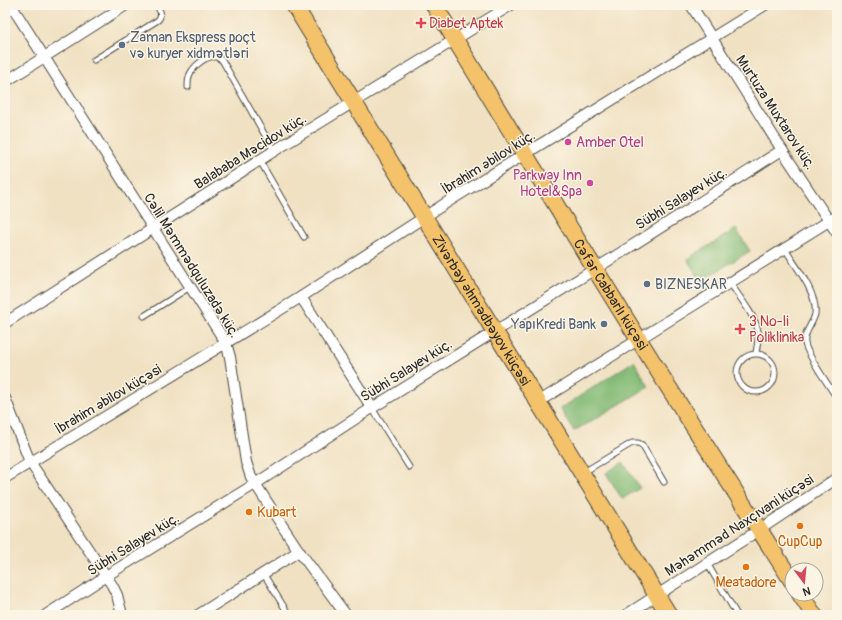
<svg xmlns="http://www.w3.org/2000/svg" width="842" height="620" viewBox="0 0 842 620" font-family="Pangolin,sans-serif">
<rect width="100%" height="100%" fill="#fcf5e5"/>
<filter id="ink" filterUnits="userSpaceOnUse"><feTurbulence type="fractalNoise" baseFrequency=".025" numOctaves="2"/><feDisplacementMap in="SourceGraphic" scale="8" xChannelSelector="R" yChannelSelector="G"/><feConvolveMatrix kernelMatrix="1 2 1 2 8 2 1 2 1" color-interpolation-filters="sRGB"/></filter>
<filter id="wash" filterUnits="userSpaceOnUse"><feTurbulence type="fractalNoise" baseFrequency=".012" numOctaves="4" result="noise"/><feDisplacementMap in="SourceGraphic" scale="16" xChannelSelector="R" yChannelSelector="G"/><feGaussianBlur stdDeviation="0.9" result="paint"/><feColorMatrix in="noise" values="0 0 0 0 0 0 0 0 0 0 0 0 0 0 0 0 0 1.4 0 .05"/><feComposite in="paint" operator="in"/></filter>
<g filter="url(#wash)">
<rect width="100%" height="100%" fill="#f0e1c2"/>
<g fill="#84bb77" stroke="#587351">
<polygon points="736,229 750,251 704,279 702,283 687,259"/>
<polygon points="634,361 649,387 574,431 560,409"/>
<polygon points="623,462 640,488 622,499 606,473"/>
</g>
</g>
<g filter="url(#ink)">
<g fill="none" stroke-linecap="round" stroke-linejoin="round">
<defs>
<g id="service">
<path d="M94 60 158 20C163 14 160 11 156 5"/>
<path d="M188 87C188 83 188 78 190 74 194 66 206 55 216 57 218 58 220 59 222 60L274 151"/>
<polyline points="260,161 304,237"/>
<path d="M785 249C795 265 818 294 815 314 813 324 803 333 805 343 806 354 830 387 837 398"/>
<path d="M730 283C738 295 756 317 758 331 759 338 757 346 756 353"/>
<polyline points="144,316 190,287"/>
<circle cx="756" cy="373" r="19"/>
<polyline points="372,408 409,467"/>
<polyline points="584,472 632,443 638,443 642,445 664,482"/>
<polyline points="707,563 737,615"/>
<polyline points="263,573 289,615"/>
</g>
<g id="minor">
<polyline points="11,5 226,343 230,357 246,462 251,477 283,527 299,551 346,615"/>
<polyline points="691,5 782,150 837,233"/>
<polyline points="5,82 126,5"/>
<polyline points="301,297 372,408"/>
<polyline points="5,323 274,151 511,5"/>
<polyline points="5,398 30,462 112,585 117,595 122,615"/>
<polyline points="538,402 837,216"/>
<polyline points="5,478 301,297 446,203 765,5"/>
<polyline points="46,615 106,576 255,484 372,408 611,259 782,150"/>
<polyline points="198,615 299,551"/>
<polyline points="626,615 759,530 837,478"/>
</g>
<g id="primary">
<path id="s1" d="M294 5 669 615"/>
<path id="s2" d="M434 5 595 269 662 377 792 581"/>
<polyline points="800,594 814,615"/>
</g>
</defs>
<use href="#service" stroke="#494642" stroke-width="7"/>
<use href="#minor" stroke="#494642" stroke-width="12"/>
<use href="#primary" stroke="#494642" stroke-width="18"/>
<use href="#service" stroke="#fff" stroke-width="5"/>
<use href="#minor" stroke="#fff" stroke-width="10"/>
<use href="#primary" stroke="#f3c26a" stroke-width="16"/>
</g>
</g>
<g fill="#e0444e" stroke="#fcf5e5" stroke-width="1.5">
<path d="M419 17h4v4h4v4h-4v4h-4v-4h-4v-4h4z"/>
<path d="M738 323h4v4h4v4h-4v4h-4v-4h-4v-4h4z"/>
</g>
<g fill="#5c6f8a" stroke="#fcf5e5" stroke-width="1.5">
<circle cx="122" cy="45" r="4"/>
<circle cx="647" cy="284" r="4"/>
<circle cx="604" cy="324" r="4"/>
</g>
<g fill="#d1479c" stroke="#fcf5e5" stroke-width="1.5">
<circle cx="568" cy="142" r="4"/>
<circle cx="590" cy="183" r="4"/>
</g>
<g fill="#e8710a" stroke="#fcf5e5" stroke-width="1.5">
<circle cx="249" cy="512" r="4"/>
<circle cx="800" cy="526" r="4"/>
<circle cx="746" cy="567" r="4"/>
</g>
<g text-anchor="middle" stroke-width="3" stroke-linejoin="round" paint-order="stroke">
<g font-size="14" fill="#be3a42" stroke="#fcf5e5" text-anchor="start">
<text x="429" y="28">Diabet Aptek</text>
<text x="749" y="326">3 №-li<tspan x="749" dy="16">Poliklinika</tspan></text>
</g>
<g font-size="14" fill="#4e5e75" stroke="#fcf5e5" text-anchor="start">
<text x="130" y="42">Zaman Ekspress poçt<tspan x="130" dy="16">və kuryer xidmətləri</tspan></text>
<text x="655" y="289">BIZNESKAR</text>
<text x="596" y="329" text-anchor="end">YapıKredi Bank</text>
</g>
<g font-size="14" fill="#2b2b2b" stroke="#fcf5e5">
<text transform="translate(776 112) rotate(57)" y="5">Murtuza Muxtarov küç.</text>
<text transform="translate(250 151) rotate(-32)" y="5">Balababa Məcidov küç.</text>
<text transform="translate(488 162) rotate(-32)" y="5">İbrahim Əbilov küç.</text>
<text transform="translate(681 198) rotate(-32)" y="5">Sübhi Salayev küç.</text>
<text transform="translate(192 265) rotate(58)" y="5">Cəlil Məmmədquluzadə küç.</text>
<text dy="5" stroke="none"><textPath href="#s2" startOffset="339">Cəfər Cabbarlı küçəsi</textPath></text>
<text dy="5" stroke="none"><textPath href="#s1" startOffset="358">Zivərbəy Əhmədbəyov küçəsi</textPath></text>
<text transform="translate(406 370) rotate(-32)" y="5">Sübhi Salayev küç.</text>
<text transform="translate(108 399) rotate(-31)" y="5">İbrahim Əbilov küçəsi</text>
<text transform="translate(739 525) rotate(-33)" y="5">Məhəmməd Naxçıvani küçəsi</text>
<text transform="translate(133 544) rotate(-32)" y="5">Sübhi Salayev küç.</text>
</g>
<g font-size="14" fill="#b23c85" stroke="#fcf5e5" text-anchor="start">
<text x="576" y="147">Amber Otel</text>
<text x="582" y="180" text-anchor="end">Parkway Inn<tspan x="582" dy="16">Hotel&amp;Spa</tspan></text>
</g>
<g font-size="14" fill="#c56008" stroke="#fcf5e5">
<text x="257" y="517" text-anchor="start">Kubart</text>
<text x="800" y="546">CupCup</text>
<text x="746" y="587">Meatadore</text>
</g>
</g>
<rect width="842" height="620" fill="none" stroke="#fcf5e5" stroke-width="20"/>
<g transform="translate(804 582) rotate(164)"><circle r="19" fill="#fcf5e5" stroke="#a8a49b"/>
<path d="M0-3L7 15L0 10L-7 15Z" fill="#d1495b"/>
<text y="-6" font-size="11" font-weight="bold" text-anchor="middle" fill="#2b2b2b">N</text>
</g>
</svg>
